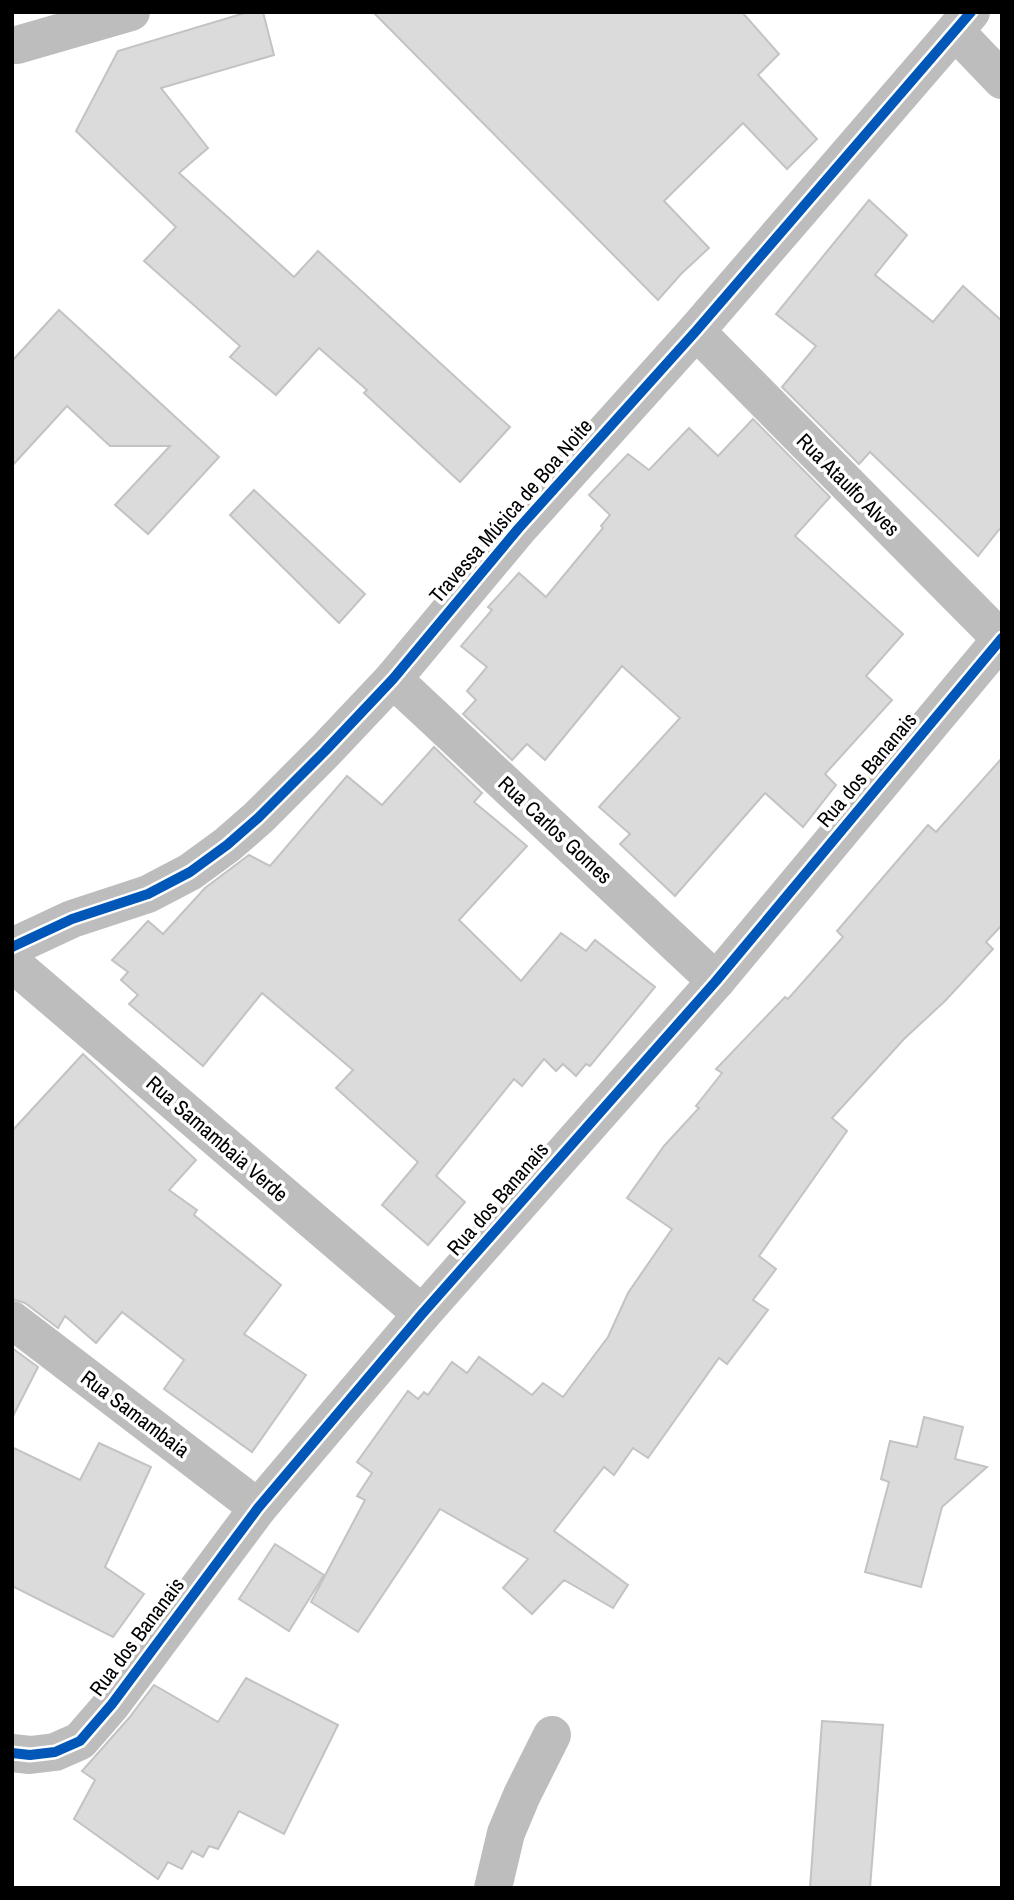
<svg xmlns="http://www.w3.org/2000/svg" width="1014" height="1900" viewBox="0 0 1014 1900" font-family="'Archivo Narrow',sans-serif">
<rect width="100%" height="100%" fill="#fff"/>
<g fill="#dbdbdb" stroke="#c3c3c3" stroke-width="2">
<polygon points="248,12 263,12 274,55 161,88 208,148 179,173 294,277 318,251 510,427 460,482 364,393 367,390 319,348 276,395 230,357 240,346 144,261 176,227 76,131 118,51"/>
<polygon points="373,12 742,12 779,54 758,75 817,139 787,169 743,123 664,201 709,248 681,274 658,300"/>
<polygon points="869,200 907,235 875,275 933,322 963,286 1002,321 1002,526 978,556 870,452 859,464 782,387 816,346 776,314"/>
<polygon points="59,310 219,457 148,534 115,505 170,446 110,446 67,406 12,466 12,361"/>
<polygon points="753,419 830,497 795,536 903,634 866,676 892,700 825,774 836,785 803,827 765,793 675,896 620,844 630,834 599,807 680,718 622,666 545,760 527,744 512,760 463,714 476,700 467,691 487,667 461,646 492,610 488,607 519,573 546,597 603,528 601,526 610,515 589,495 628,454 649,470 689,428 718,456"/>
<polygon points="254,490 365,594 339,623 230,515"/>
<polygon points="434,747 482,793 474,802 527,846 459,920 521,981 561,933 586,951 595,940 655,987 590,1066 586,1064 576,1076 563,1064 556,1071 544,1059 522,1086 514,1079 436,1176 465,1202 428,1245 382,1205 418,1162 336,1088 353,1070 262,993 203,1066 129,1004 138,995 121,980 128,972 112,960 148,921 163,934 205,888 249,855 270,866 347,776 382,805"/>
<polygon points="1002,758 1002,925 986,942 993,949 945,1001 904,1039 832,1118 847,1131 759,1256 776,1269 753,1300 768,1310 727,1364 719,1358 648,1458 633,1448 614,1475 604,1467 554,1531 628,1585 613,1608 564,1580 532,1614 503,1588 528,1559 440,1509 358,1632 311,1602 365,1500 357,1496 372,1473 357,1462 408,1391 418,1399 424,1392 428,1395 452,1362 467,1373 479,1357 532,1395 543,1383 563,1397 608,1337 628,1293 672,1229 627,1198 664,1146 699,1108 696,1106 722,1073 716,1069 785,997 788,999 843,937 837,931 928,825 936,832"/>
<polygon points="83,1054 196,1160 169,1190 197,1210 194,1215 281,1285 244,1334 306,1375 252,1452 164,1389 184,1360 122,1312 96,1343 65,1316 58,1328 25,1303 12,1299 12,1131"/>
<polygon points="12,1348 38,1367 12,1418"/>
<polygon points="924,1417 963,1427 955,1459 987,1467 942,1507 921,1587 865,1572 889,1482 881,1479 890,1441 917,1447"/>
<polygon points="99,1443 151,1467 105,1567 144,1594 113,1637 12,1586 12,1447 80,1480"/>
<polygon points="275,1544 324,1575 289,1631 239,1599"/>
<polygon points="246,1678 338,1725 284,1834 239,1811 218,1849 209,1846 203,1857 192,1851 182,1869 168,1862 158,1879 74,1819 95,1780 82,1771 129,1718 154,1685 218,1722"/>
<polygon points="822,1721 883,1725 870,1888 810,1888"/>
</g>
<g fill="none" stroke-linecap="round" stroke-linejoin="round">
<g stroke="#bdbdbd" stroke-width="38">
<polyline points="955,31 1002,80"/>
<polyline points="17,45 131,12"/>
<polyline points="696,331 1001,639"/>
<polyline points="393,679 716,981"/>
<polyline points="12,947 72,919 148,894 190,872 227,845 258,818 325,751 393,679 518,529 696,331 971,12"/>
<polyline points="12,963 422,1314"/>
<polyline points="12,1320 258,1508"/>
<polyline points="12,1753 30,1755 55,1752 80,1741 112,1704 258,1508 422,1314 716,981 1002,638"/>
<polyline points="493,1888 506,1833 522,1795 552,1735"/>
</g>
<defs>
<g id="cycleway">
<polyline points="12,947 72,919 148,894 190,872 227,845 258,818 325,751 393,679 518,529 696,331 971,12"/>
<polyline points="12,1753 30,1755 55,1752 80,1741 112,1704 258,1508 422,1314 716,981 1002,638"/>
</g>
</defs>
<use href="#cycleway" stroke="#fff" stroke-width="15"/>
<use href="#cycleway" stroke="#0057b8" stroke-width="10"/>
</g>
<g text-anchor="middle" stroke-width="7" stroke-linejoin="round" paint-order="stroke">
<g font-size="21" fill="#000" stroke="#fff">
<text transform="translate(848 485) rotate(45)" y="7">Rua Ataulfo Alves</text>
<text transform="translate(511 511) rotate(-49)" y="7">Travessa Música de Boa Noite</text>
<text transform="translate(867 770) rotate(-50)" y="7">Rua dos Bananais</text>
<text transform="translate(555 830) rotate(43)" y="7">Rua Carlos Gomes</text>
<text transform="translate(217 1139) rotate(41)" y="7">Rua Samambaia Verde</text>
<text transform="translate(498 1199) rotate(-49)" y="7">Rua dos Bananais</text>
<text transform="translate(135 1414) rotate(37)" y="7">Rua Samambaia</text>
<text transform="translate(137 1637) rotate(-53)" y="7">Rua dos Bananais</text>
</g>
</g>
<rect width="1014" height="1900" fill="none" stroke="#000000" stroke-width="28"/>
</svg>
